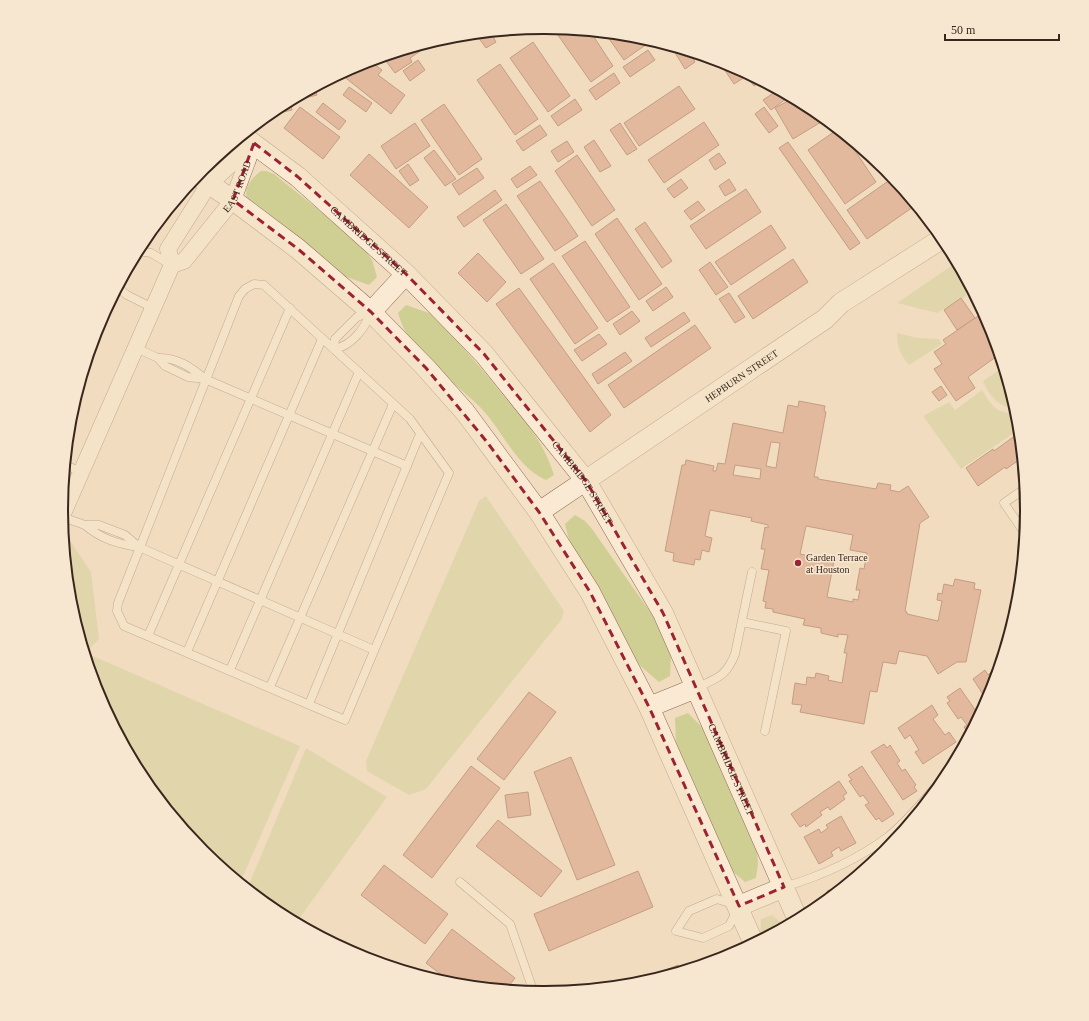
<svg xmlns="http://www.w3.org/2000/svg" width="1089" height="1021" viewBox="0 0 1089 1021" font-family="'Times New Roman',serif">
<rect width="100%" height="100%" fill="#f1dcc0"/>
<g fill="#cfcf93">
<path d="M229 147C227 156 220 166 212 170L204 167Z"/>
<path d="M261 171H266L274 174 335 223 365 250 372 260 377 277 369 285 341 275 247 198C243 187 253 177 261 171Z"/>
<polygon points="957,262 970,286 965,297 937,313 897,303"/>
<path d="M406 305 429 313 436 319C459 343 481 367 501 393 524 421 543 439 554 475L546 480C516 467 503 431 481 408 452 379 409 354 398 313Z"/>
<path d="M897 333 918 338 939 339 942 344 909 365C900 354 897 347 897 333Z"/>
<path d="M1002 368H1004L1016 408C1000 409 988 395 983 381Z"/>
<path d="M982 390C993 408 996 413 1018 414L1020 429 961 469 923 416 949 402 955 410Z"/>
<polygon points="486,496 564,611 562,619 426,789 409,795 367,771 366,761 479,501"/>
<polygon points="575,515 585,521 592,529 655,619 671,656 670,676 659,682 637,663 570,544 565,524"/>
<polygon points="69,539 91,572 99,639 85,653 70,605 65,550"/>
<polygon points="86,653 300,746 240,883 202,852 142,779 98,695"/>
<polygon points="688,713 706,731 757,851 758,864 756,878 745,882 730,869 676,744 675,718"/>
<polygon points="306,748 387,797 296,923 276,912 247,889"/>
<polygon points="772,915 786,927 760,941 761,919"/>
</g>
<g fill="#d18e73" stroke="#8b513b" fill-rule="evenodd">
<polygon points="553,28 590,31 613,66 591,82"/>
<polygon points="490,32 496,42 486,48 476,34"/>
<polygon points="605,33 639,36 642,37 647,44 624,60"/>
<polygon points="437,40 410,58 412,62 395,73 383,57"/>
<polygon points="533,42 570,96 548,112 510,58"/>
<polygon points="671,46 689,51 695,62 685,69"/>
<polygon points="648,50 655,60 630,77 623,67"/>
<polygon points="418,60 425,70 410,81 403,71"/>
<polygon points="718,60 740,70 745,77 734,84"/>
<polygon points="370,61 382,70 378,75 405,95 391,114 342,75 344,72 360,64"/>
<polygon points="500,64 538,119 515,135 477,80"/>
<polygon points="614,73 620,83 596,100 589,90"/>
<polygon points="749,74 761,81 754,86 746,76"/>
<polygon points="679,86 695,109 639,146 624,123"/>
<polygon points="349,87 372,103 366,112 343,95"/>
<polygon points="315,88 317,95 305,98 304,93"/>
<polygon points="778,90 790,96 771,110 763,100"/>
<polygon points="793,98 813,109 826,119 793,139 775,108"/>
<polygon points="575,99 582,110 558,126 551,116"/>
<polygon points="290,101 292,110 269,115 276,108"/>
<polygon points="323,103 346,121 339,130 316,112"/>
<polygon points="444,104 482,159 459,175 421,120"/>
<polygon points="300,107 340,137 323,159 284,128"/>
<polygon points="764,107 778,126 769,133 755,114"/>
<polygon points="704,122 719,145 664,183 648,160"/>
<polygon points="415,123 430,146 396,169 381,146"/>
<polygon points="620,123 637,149 627,155 610,130"/>
<polygon points="540,125 547,135 523,151 516,141"/>
<polygon points="838,129 843,133 876,182 845,204 808,150"/>
<polygon points="594,140 611,166 600,172 584,147"/>
<polygon points="567,141 574,152 558,162 551,151"/>
<polygon points="788,142 860,243 850,250 779,148"/>
<polygon points="434,150 456,179 445,186 424,158"/>
<polygon points="719,153 726,163 715,170 709,160"/>
<polygon points="369,154 428,207 409,228 350,175"/>
<polygon points="577,155 615,210 592,226 555,171"/>
<polygon points="408,164 419,180 410,186 399,171"/>
<polygon points="530,166 537,175 517,188 511,179"/>
<polygon points="477,168 484,178 459,195 452,184"/>
<polygon points="894,177 916,205 867,239 847,210"/>
<polygon points="681,179 688,188 674,198 667,189"/>
<polygon points="729,179 736,190 725,196 719,186"/>
<polygon points="540,181 578,236 555,251 517,196"/>
<polygon points="746,189 761,212 706,249 690,226"/>
<polygon points="495,190 502,200 464,227 457,217"/>
<polygon points="698,201 705,210 691,220 684,211"/>
<polygon points="506,204 544,259 521,274 483,220"/>
<polygon points="617,218 662,284 639,300 595,234"/>
<polygon points="645,222 672,261 662,268 635,229"/>
<polygon points="771,225 786,248 731,285 715,262"/>
<polygon points="585,241 630,307 607,322 562,256"/>
<polygon points="478,253 506,282 487,302 458,273"/>
<polygon points="793,259 808,282 753,319 738,296"/>
<polygon points="710,262 728,287 716,295 699,270"/>
<polygon points="553,263 598,328 575,344 530,279"/>
<polygon points="666,287 673,297 653,311 646,301"/>
<polygon points="519,288 611,415 590,432 496,304"/>
<polygon points="729,293 745,317 735,323 719,299"/>
<polygon points="961,298 975,318 957,330 944,310"/>
<polygon points="632,311 640,321 620,335 613,324"/>
<polygon points="684,312 690,321 651,347 645,338"/>
<polygon points="984,312 991,326 1000,354 968,377 975,388 956,401 934,369 942,364 934,352 946,344 943,340"/>
<polygon points="695,325 711,348 624,408 608,385"/>
<polygon points="599,334 607,344 582,361 574,350"/>
<polygon points="625,352 632,361 598,384 592,374"/>
<polygon points="941,386 947,395 939,401 932,392"/>
<path d="M799 401 825 406 824 411 826 412 814 477H818V479L876 489 878 483 891 485 890 490 899 492 908 486 929 517 920 523 905 611 907 612V614L938 621 942 601 937 600 938 593 942 594 944 584 953 586 955 579 975 583 974 589 981 590 966 662H957L938 674 927 656 899 651 896 664 883 662 877 692 870 691 864 724 800 712 802 705 792 704 795 683 806 685 807 677 815 678 816 673 829 676 828 680 842 683 847 653H844L848 635 838 634V637L821 633V628L803 625 805 619 773 612V609L765 608 766 602 763 601 769 570 761 569 765 549H761L765 527 768 528V525L751 521 752 518 710 510 705 536 712 538 709 552 702 550 700 560 695 559 694 565 673 561 674 553 665 551 682 465H685L686 460 714 466 713 471H716L718 463 725 464 733 423 783 433 788 405 798 407ZM771 442 780 443 776 468 766 466ZM735 465 761 469 760 479 733 475ZM806 526 853 535 850 550 867 553 864 569 860 568 856 590H860L858 600 853 599V602L827 597 834 561 800 554Z"/>
<polygon points="1020,432 1022,458 1006,469 1005,467 978,486 966,468 993,449 994,451"/>
<polygon points="1027,503 1028,511 1027,516 1021,507"/>
<polygon points="985,670 988,675 991,672 996,679 988,702 973,679"/>
<polygon points="960,688 980,717 970,736 964,727 967,725 961,717 958,719 947,703 950,701 947,697"/>
<polygon points="529,692 556,712 504,780 477,759"/>
<polygon points="932,705 938,715 933,719 945,735 949,732 956,742 923,764 915,752 919,750 910,735 905,739 898,728"/>
<polygon points="884,744 887,748 890,745 900,761 897,763 902,771 905,769 916,785 914,787 917,791 903,800 871,752"/>
<polygon points="571,757 615,865 577,880 534,772"/>
<polygon points="471,766 500,788 432,878 403,855"/>
<polygon points="862,766 894,814 882,822 879,818 876,820 865,805 869,803 863,795 860,797 849,781 852,780 848,775"/>
<polygon points="839,781 847,793 843,796 845,799 830,810 828,807 820,812 822,815 806,827 805,824 800,827 791,814"/>
<polygon points="528,792 531,815 508,818 505,795"/>
<polygon points="841,816 856,843 841,851 839,847 831,852 833,856 819,864 804,837 819,829 821,833 828,828 826,825"/>
<polygon points="498,820 562,871 541,897 476,846"/>
<polygon points="384,865 448,914 425,944 361,895"/>
<polygon points="638,871 653,907 549,951 534,914"/>
<polygon points="851,882 830,899 827,891"/>
<polygon points="452,929 515,978 506,990 455,985 426,963"/>
<polygon points="678,965 681,972 639,985 626,986"/>
</g>
<g fill="none" stroke-linecap="round" stroke-linejoin="round">
<defs>
<g id="service">
<polyline points="138,251 151,253 171,265"/>
<polygon points="254,284 264,285 410,419 449,473 345,720 124,626 117,611 118,603 239,296 245,289"/>
<polyline points="118,288 127,295 153,308"/>
<path d="M371 312C365 328 352 346 334 349L335 339 357 317Z"/>
<polyline points="136,348 158,358 165,366 188,377 205,379 407,466"/>
<path d="M158 358C176 357 191 367 205 379"/>
<polyline points="66,465 81,472"/>
<polyline points="62,517 85,525 99,525 125,535 139,547 374,650"/>
<path d="M85 525C101 539 118 544 138 547"/>
<polyline points="1026,535 1004,503 1026,488"/>
<polyline points="742,622 786,631 765,731"/>
<polyline points="148,636 290,308"/>
<polyline points="187,652 322,339"/>
<polyline points="230,670 359,372"/>
<polyline points="270,687 393,404"/>
<path d="M696 688C717 678 726 677 735 654L752 572"/>
<polyline points="309,704 420,434"/>
<polyline points="460,882 510,924 533,990"/>
<path d="M784 887C821 876 857 860 889 836 907 821 923 802 938 784L947 778"/>
<polygon points="717,899 739,906 729,926 703,938 676,931 689,911"/>
</g>
<g id="minor">
<path id="s1" d="M172 265 184 261 233 200 253 146"/>
<polyline points="62,516 172,265 168,249 209,184 254,143"/>
</g>
<g id="tertiary">
<path id="s2" d="M243 136 298 177 406 274 484 354 586 481 663 613 798 920"/>
<polyline points="197,176 233,200 298,249 371,312 426,368 465,412 539,512 590,592 649,707 754,944"/>
<polyline points="371,312 406,274"/>
<path id="s3" d="M539 512 825 319 841 303 943 238"/>
<polyline points="649,707 696,688"/>
<polyline points="739,906 784,887"/>
</g>
</defs>
<use href="#service" stroke="#8b6c57" stroke-width="9"/>
<use href="#minor" stroke="#8b6c57" stroke-width="17"/>
<use href="#tertiary" stroke="#8b6c57" stroke-width="21"/>
<use href="#service" stroke="#fbead3" stroke-width="8"/>
<use href="#minor" stroke="#fbead3" stroke-width="16"/>
<use href="#tertiary" stroke="#fbead3" stroke-width="20"/>
</g>
<path d="M0 0H1089V1021H0ZM254 143 298 177 406 274 484 354 586 481 663 613 784 887 739 906 649 707 590 592 539 512 487 442 426 368 371 312 298 249 233 200Z" fill="#f1dcc0" fill-opacity=".55" fill-rule="evenodd"/>
<path fill="none" stroke="#9d2333" stroke-width="3" stroke-dasharray="8 5" stroke-linejoin="round" d="M254 143 298 177 406 274 484 354 586 481 663 613 784 887 739 906 649 707 590 592 539 512 487 442 426 368 371 312 298 249 233 200Z"/>
<circle fill="#9d2333" stroke="#f7e7d0" stroke-width="1.5" cx="798" cy="563" r="4"/>
<g text-anchor="middle" stroke-width="3" stroke-linejoin="round" paint-order="stroke">
<g font-size="10" fill="#39261c" stroke="#f7e7d0">
<text dy="4" stroke="none"><textPath href="#s1" startOffset="105">EAST ROAD</textPath></text>
<text dy="4" stroke="none"><textPath href="#s2" startOffset="164">CAMBRIDGE STREET</textPath></text>
<text dy="4" stroke="none"><textPath href="#s3" startOffset="244">HEPBURN STREET</textPath></text>
<text dy="4" stroke="none"><textPath href="#s2" startOffset="488">CAMBRIDGE STREET</textPath></text>
<text dy="4" stroke="none"><textPath href="#s2" startOffset="812">CAMBRIDGE STREET</textPath></text>
</g>
<g font-size="10" fill="#39261c" stroke="#f7e7d0" text-anchor="start">
<text x="806" y="561">Garden Terrace<tspan x="806" dy="12">at Houston</tspan></text>
</g>
</g>
<path d="M0 0H1089V1021H0ZM68 510a476 476 0 1 1 952 0a476 476 0 1 1-952 0Z" fill="#f7e7d0" fill-rule="evenodd"/>
<path fill="none" stroke="#39261c" stroke-width="2" d="M68 510a476 476 0 1 1 952 0a476 476 0 1 1-952 0Z"/>
<path d="M945 34v6h114v-6" fill="none" stroke="#39261c" stroke-width="2"/>
<text x="951" y="34" font-size="12" fill="#39261c" stroke="#f7e7d0" stroke-width="3" paint-order="stroke">50 m</text>
</svg>
